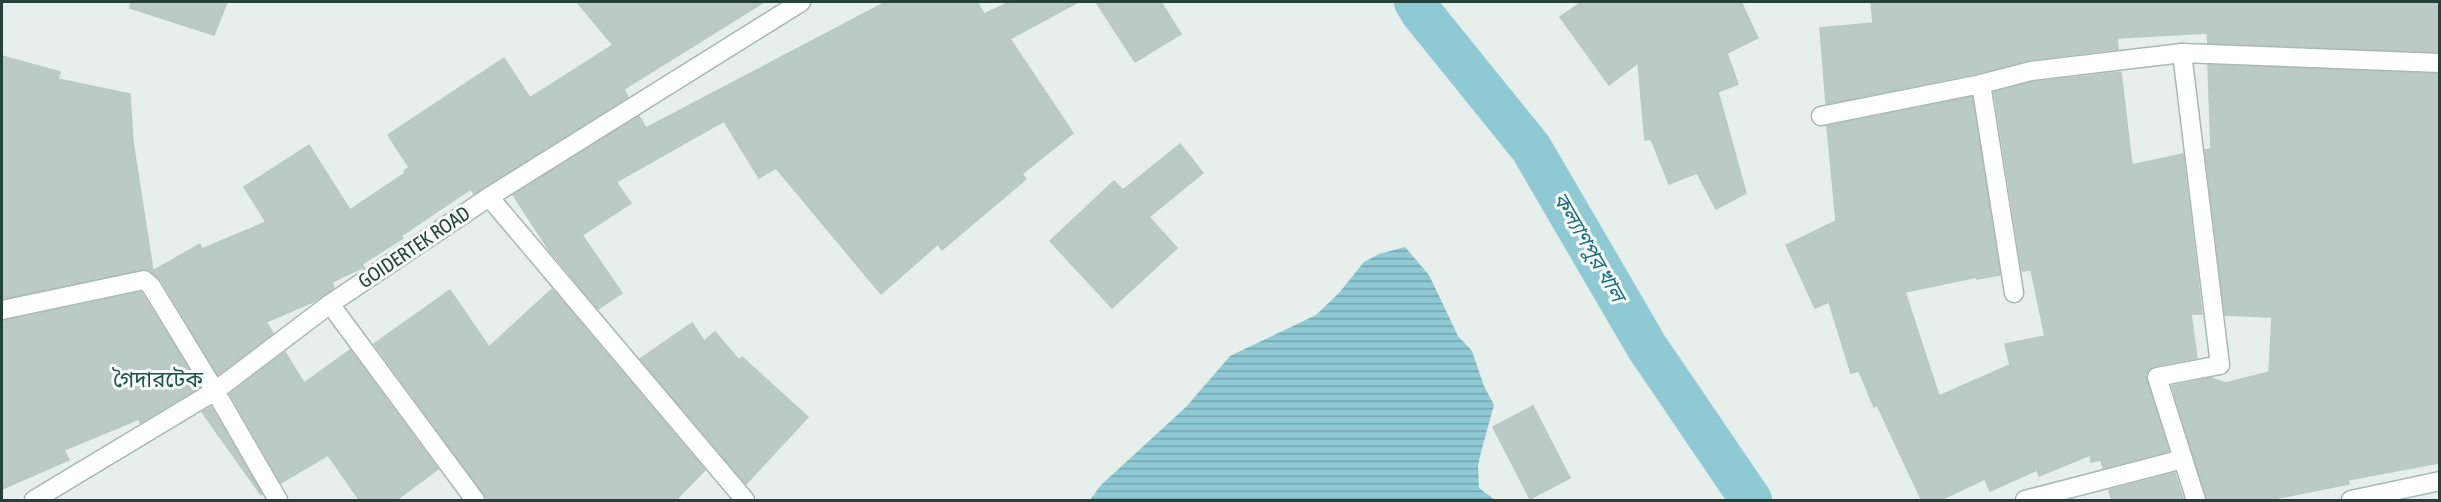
<svg xmlns="http://www.w3.org/2000/svg" width="2441" height="502" viewBox="0 0 2441 502" font-family="'Asap Condensed','Noto Sans Bengali',sans-serif">
<defs>
<pattern id="water-rules" width="6" height="5" patternUnits="userSpaceOnUse" patternTransform="scale(1.5)"><rect width="6" height="5" fill="#8ec9d4"/><path d="M0 2.5h6" fill="none" stroke="#74a5ad"/></pattern>
</defs>
<rect width="100%" height="100%" fill="#e6efeb"/>
<polygon fill="url(#water-rules)" points="1405,247 1429,275 1458,336 1472,351 1484,386 1494,405 1481,452 1478,466 1479,488 1495,500 1090,500 1101,485 1186,407 1230,356 1316,315 1339,293 1364,262 1379,254"/>
<g fill="none" stroke-linecap="round" stroke-linejoin="round">
<polyline stroke="#8ec9d4" stroke-width="42" points="1415,2 1421,12 1531,148 1647,347 1751,500"/>
</g>
<g fill="#bbcac4" stroke="#b8c9c2" stroke-width="1.5">
<polygon points="131,2 227,2 214,35 130,8"/>
<polygon points="577,2 764,2 624,89 628,97 474,194 471,189 401,236 403,238 362,264 364,267 332,282 334,288 315,301 266,322 273,333 218,375 161,280 147,269 2,299 2,56 60,72 58,79 130,94 133,142 153,271 200,244 202,249 266,222 244,187 309,145 350,210 405,173 404,171 409,167 388,135 504,58 530,98 613,45"/>
<polygon points="886,2 977,2 984,14 1010,2 1078,2 1010,39 1073,133 1022,174 1026,179 942,250 938,244 881,294 776,168 759,178 724,121 616,182 631,203 582,235 622,293 598,309 549,250 513,195 639,116 646,128"/>
<polygon points="1096,2 1161,2 1181,34 1135,62"/>
<polygon points="1582,2 1741,2 1758,38 1727,53 1738,84 1718,92 1746,193 1716,209 1697,173 1669,184 1651,139 1645,140 1638,63 1609,85 1560,17"/>
<polygon points="1871,2 2439,2 2439,52 2208,43 2207,33 2117,38 2118,49 2030,60 1978,73 1826,104 1820,28 1873,23"/>
<polygon points="2208,65 2439,74 2439,463 2348,480 2349,484 2263,501 2207,501 2172,386 2211,378 2226,383 2269,372 2272,317 2225,315 2205,150 2211,149"/>
<polygon points="2121,72 2132,165 2183,154 2202,314 2191,314 2197,358 2154,366 2149,369 2146,375 2169,451 2103,468 2101,460 2091,462 2090,455 2039,476 2037,470 1990,491 1985,479 1938,501 1922,501 1877,405 1874,407 1859,371 1851,373 1829,302 1815,308 1786,245 1836,221 1827,126 1972,97 2000,275 1977,279 1977,277 1905,292 1939,396 2010,365 2005,344 2045,336 2031,270 2022,271 1994,92 2033,82"/>
<polygon points="1180,144 1203,173 1149,217 1177,248 1112,308 1050,241 1114,181 1123,190"/>
<polygon points="552,289 705,470 675,501 489,501 374,344 450,290 489,347"/>
<polygon points="141,292 200,387 140,423 139,419 64,450 69,460 2,489 2,321"/>
<polygon points="692,323 704,341 715,332 739,360 742,357 808,417 746,484 640,359"/>
<polygon points="350,350 438,469 395,501 360,501 328,455 281,483 230,394 285,352 304,383"/>
<polygon points="1533,406 1570,478 1530,499 1493,427"/>
<polygon points="211,407 262,494 261,495 202,412"/>
<polygon points="2175,473 2184,501 2112,501 2109,490"/>
</g>
<g fill="none" stroke-linecap="round" stroke-linejoin="round">
<defs>
<g id="minor">
<polyline points="2182,53 2220,365 2157,377 2196,500"/>
<polyline points="1981,84 2014,293"/>
<polyline points="1821,116 1981,84 2031,71 2182,53 2440,63"/>
<polyline points="489,197 745,500"/>
<polyline points="330,304 475,500"/>
<polyline points="2,310 144,280 151,286 215,391 278,500"/>
<polyline points="34,500 215,391 330,304 489,197 801,2"/>
<polyline points="2025,500 2183,459"/>
<polyline points="2351,500 2440,481"/>
</g>
</defs>
<use href="#minor" stroke="#a8b8b2" stroke-width="21"/>
<use href="#minor" stroke="#fff" stroke-width="18"/>
</g>
<g text-anchor="middle" stroke-width="6" stroke-linejoin="round" paint-order="stroke">
<g font-size="20" fill="#24423a" stroke="#f7fbf9">
<text transform="translate(414 247) rotate(-34)" y="7">GOIDERTEK ROAD</text>
</g>
<g font-size="21" font-style="italic" fill="#1c6f80" stroke="#f7fbf9">
<text transform="translate(1589 247) rotate(60)" y="7">কল্যাণপুর খাল</text>
</g>
<g font-size="22" fill="#1f5548" stroke="#f7fbf9">
<text x="158" y="387">গৈদারটেক</text>
</g>
</g>
<rect width="2441" height="502" fill="none" stroke="#24423a" stroke-width="6"/>
</svg>
